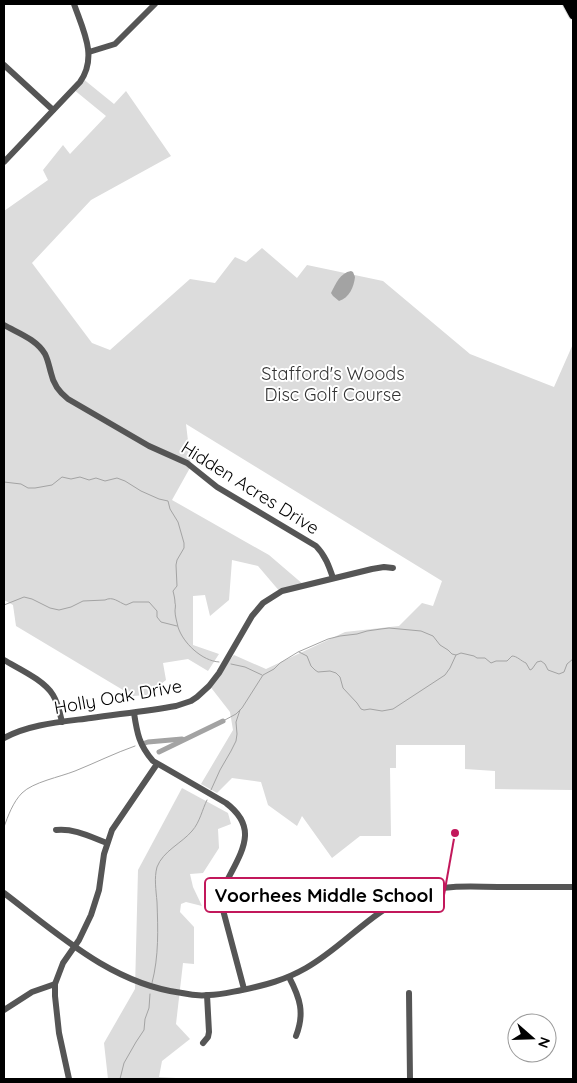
<svg xmlns="http://www.w3.org/2000/svg" width="577" height="1083" viewBox="0 0 577 1083" font-family="Quicksand,sans-serif">
<rect width="100%" height="100%" fill="#fff"/>
<g fill="#dcdcdc">
<polygon points="82,78 114,104 126,91 171,156 91,200 32,263 92,343 110,350 190,279 215,283 235,257 246,262 262,248 297,278 307,265 383,281 470,354 554,387 573,344 573,790 495,789 495,771 465,769 465,745 396,745 396,768 390,768 391,836 360,836 332,858 302,816 297,826 268,805 261,782 232,778 217,793 201,784 233,730 230,712 209,685 234,655 266,669 345,632 399,626 422,603 433,606 442,581 186,424 191,466 172,500 269,555 304,585 281,593 258,566 232,560 229,600 210,616 205,595 193,596 193,645 219,654 208,671 188,659 163,663 166,680 147,695 133,696 16,626 13,605 4,600 4,211 48,180 43,170 63,145 70,154 106,116 73,89"/>
<polygon points="182,788 228,813 231,824 218,829 219,848 203,873 190,874 193,887 202,906 186,902 181,904 180,912 194,927 194,964 183,963 176,1024 190,1039 162,1061 159,1077 193,1079 108,1079 104,1043 135,989 138,870"/>
</g>
<path fill="#a3a3a3" d="M351 271 353 272 355 277C354 287 349 298 339 301L333 296 331 293C336 283 340 273 351 271Z"/>
<g fill="none" stroke-linecap="round" stroke-linejoin="round">
<g stroke="#a3a3a3" stroke-width="1">
<path d="M4 482 21 484 28 488H35L52 485 62 477 71 479 80 477 89 480 96 478 105 481 117 478 125 481 141 491 159 499 168 501 170 509 178 522 184 543V548L177 560 176 565 177 586 173 591C174 595 175 599 175 603 176 605 175 609 175 611 175 616 177 622 178 627 183 643 202 661 219 662"/>
<path d="M4 605 24 597 32 599 50 608 59 610 71 607 83 601 105 600C113 596 118 602 126 605L133 602H149L157 611V617L161 622 177 626"/>
<polyline points="299,652 307,656 311,666 315,670 318,672 330,671 336,673 340,677 343,688 357,703 361,709 364,710 370,709 382,711 393,709 445,675 450,668 456,655"/>
<polyline points="231,664 245,667 262,675"/>
<path d="M223 721 236 714 242 708 263 675 274 669 280 663 298 652 328 639 340 636 357 634 367 631 381 629 389 628 421 631 433 636 440 645 448 650 452 654 456 655 461 653 474 656 477 658H485L491 663 496 661H507L512 656C517 656 521 661 526 663L530 670 532 669 537 662 541 661 545 664 548 670 559 674 564 672 567 664 573 659"/>
<polyline points="211,790 220,770 231,751 236,741 237,734 236,722 240,710"/>
<path d="M4 827C8 816 13 802 22 793 33 782 60 777 75 771 95 763 115 753 135 746"/>
<path d="M152 983C159 956 158 929 157 902 156 890 154 878 157 867 163 851 182 843 192 831 200 822 202 810 207 800"/>
<polyline points="120,1079 124,1063 136,1042 144,1030 145,1019 149,1008 150,994"/>
</g>
<g stroke="#a3a3a3" stroke-width="5">
<polyline points="145,743 148,742 182,739"/>
<polyline points="159,752 223,721"/>
</g>
<defs>
<polyline id="major" points="567,4 573,15"/>
</defs>
<use href="#major" stroke="#dbdbdb" stroke-width="10"/>
<g stroke="#555" stroke-width="6">
<polyline points="89,52 115,44 155,4"/>
<polyline points="4,65 53,110"/>
<path d="M4 162 80 82C98 57 83 30 74 4"/>
<path d="M4 325C18 333 36 339 45 354 48 360 49 366 51 373 53 383 59 392 68 399L149 446 187 463 217 487 316 546C325 555 329 566 333 578"/>
<path d="M4 660C19 669 44 680 53 695 58 703 60 713 62 722"/>
<path d="M134 713C137 733 139 745 153 761L226 803C255 825 246 845 231 873 228 878 225 884 223 891 221 897 222 904 223 910L244 989"/>
<path d="M4 738C30 724 61 722 91 718 119 714 148 711 176 706L191 701 197 697 209 686 219 673 252 616 263 603 282 591 372 569 384 567 393 568"/>
<path d="M56 830C74 828 91 837 107 843"/>
<polyline points="225,885 264,897 270,895 283,889 285,881"/>
<path d="M4 893C58 934 112 984 182 993 191 995 200 996 209 995 220 995 231 992 242 990 266 985 285 980 306 968 345 946 372 909 415 894 442 885 470 886 498 887 523 887 548 887 573 887"/>
<path d="M289 977C300 998 305 1013 296 1036"/>
<polyline points="409,993 410,1079"/>
<polyline points="4,1010 32,992 55,984"/>
<polyline points="203,1043 208,1037 209,1032 207,995"/>
<polyline points="69,1079 59,1033 55,996 55,984 63,963 79,940 91,915 99,890 104,854 112,830 157,764"/>
</g>
<use href="#major" stroke="#000" stroke-width="8"/>
</g>
<g text-anchor="middle" stroke-width="4" stroke-linejoin="round" paint-order="stroke">
<g font-size="18" fill="#333" stroke="#fff">
<text x="333" y="380">Stafford's Woods<tspan x="333" dy="21">Disc Golf Course</tspan></text>
</g>
<g font-size="18" fill="#000" stroke="#fff">
<text transform="translate(250 488) rotate(32)" y="6">Hidden Acres Drive</text>
<text transform="translate(118 697) rotate(-10)" y="6">Holly Oak Drive</text>
</g>
</g>
<path fill="none" stroke="#c2185b" stroke-width="2" d="M455 833L444 895"/>
<circle fill="#c2185b" stroke="#fff" stroke-width="2" cx="455" cy="833" r="5"/>
<rect fill="#fff" stroke="#c2185b" stroke-width="2" x="205" y="878" width="239" height="34" rx="5"/>
<g font-size="19" text-anchor="middle" font-weight="bold" fill="#000">
<text x="324" y="902">Voorhees Middle School</text>
</g>
<rect width="577" height="1083" fill="none" stroke="#000000" stroke-width="10"/>
<g transform="translate(532 1038) rotate(110)"><circle r="24" fill="#ffffff" stroke="#999999"/>
<path d="M0-4L9 19L0 12L-9 19Z" fill="#000000"/>
<text y="-8" font-size="14" font-weight="bold" text-anchor="middle" fill="#000000">N</text>
</g>
</svg>
